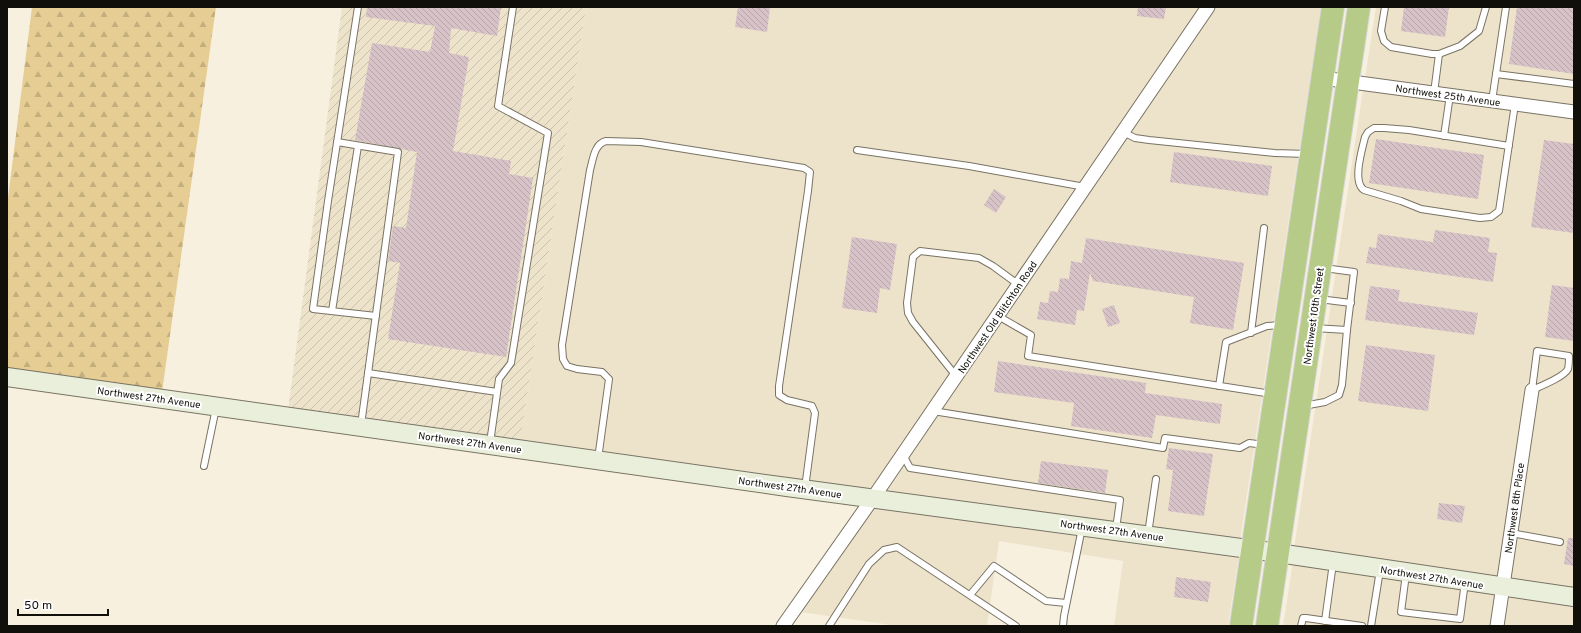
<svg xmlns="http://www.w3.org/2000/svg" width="1581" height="633" viewBox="0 0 1581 633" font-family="Overpass,sans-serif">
<defs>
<pattern id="industrial-furrows" width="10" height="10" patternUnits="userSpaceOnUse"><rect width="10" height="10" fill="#ede3cb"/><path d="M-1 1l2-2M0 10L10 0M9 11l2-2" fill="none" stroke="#cac2ad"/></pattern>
<pattern id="forest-firs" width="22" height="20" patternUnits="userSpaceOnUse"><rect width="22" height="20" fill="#e5cd93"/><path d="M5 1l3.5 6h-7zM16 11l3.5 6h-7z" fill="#c3af7d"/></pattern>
<pattern id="building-back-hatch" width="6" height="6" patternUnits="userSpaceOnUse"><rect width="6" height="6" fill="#d6c2c7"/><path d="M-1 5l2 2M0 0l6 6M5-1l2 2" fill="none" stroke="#b7a6aa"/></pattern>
</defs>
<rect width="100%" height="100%" fill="#f7f0df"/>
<g fill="#ede3cb">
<polygon points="586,7 1200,7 870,492 520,443"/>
<polygon points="1216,7 1321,7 1240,541 885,494"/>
<polygon points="1376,7 1574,7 1574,106 1365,78"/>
<polygon points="1363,90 1574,118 1574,591 1510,582 1539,386 1526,383 1497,580 1294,549"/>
<polygon points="877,505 1239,554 1228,626 1114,626 1123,561 999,541 987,626 898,626 801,612"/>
<polygon points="1293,561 1495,592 1490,626 1283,626"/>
<polygon points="1509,594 1574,603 1574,626 1504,626"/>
</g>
<polygon fill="url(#industrial-furrows)" points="342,7 586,7 520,443 288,410"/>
<polygon fill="url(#forest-firs)" points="32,7 216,7 162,392 7,370 7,206"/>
<g fill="url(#building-back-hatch)">
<polygon points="367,7 501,7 497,36 451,28 449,53 469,57 453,151 511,161 509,174 533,178 506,357 388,339 400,263 388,261 393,226 406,228 417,152 355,140 372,43 430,52 435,26 366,17"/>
<polygon points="738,7 770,7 767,32 735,27"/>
<polygon points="1138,7 1166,7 1164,19 1137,16"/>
<polygon points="1404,7 1449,7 1445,37 1401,31"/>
<polygon points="1517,7 1574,7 1574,74 1509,64"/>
<polygon points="1376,139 1484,155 1478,199 1369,183"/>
<polygon points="1544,140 1574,144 1574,233 1531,227"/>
<polygon points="1174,152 1272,166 1268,196 1170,182"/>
<polygon points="994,189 1006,197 996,213 984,205"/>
<polygon points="1435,230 1490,238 1488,252 1497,253 1493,282 1366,263 1369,247 1376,248 1378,234 1433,242"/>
<polygon points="852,237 897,244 890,290 880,288 877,313 842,308"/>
<polygon points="1086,238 1244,263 1233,330 1190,323 1194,297 1093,281 1090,273 1084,311 1077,310 1075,325 1037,319 1040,302 1048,303 1050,291 1058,292 1060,278 1069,279 1071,261 1082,263"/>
<polygon points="1552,285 1574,288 1574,341 1545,337"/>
<polygon points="1370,286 1400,290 1398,301 1478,313 1474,335 1365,320"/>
<polygon points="1114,305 1120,323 1108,327 1102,309"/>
<polygon points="1366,345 1435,355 1428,411 1358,401"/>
<polygon points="998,361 1146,383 1145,393 1222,404 1220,424 1156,415 1152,438 1071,426 1074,403 994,392"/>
<polygon points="1169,448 1213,454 1204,516 1168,511 1173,470 1166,469"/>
<polygon points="1041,461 1108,470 1105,493 1038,483"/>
<polygon points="1439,503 1465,506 1462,523 1437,519"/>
<polygon points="1568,538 1574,538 1574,566 1564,564"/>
<polygon points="1176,577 1211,582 1208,602 1174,597"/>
</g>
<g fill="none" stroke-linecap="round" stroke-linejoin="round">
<defs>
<g id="lane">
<polyline points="358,7 328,201 313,309 376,316"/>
<polyline points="1385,7 1381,31 1384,41 1391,47 1432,54 1439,54 1460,46 1479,31 1486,7"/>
<polyline points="1496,74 1574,84"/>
<polyline points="1434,93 1439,54"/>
<polyline points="1492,101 1506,7"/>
<polyline points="1123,132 1135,138 1149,140 1275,153 1307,154"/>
<polyline points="1444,136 1450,95"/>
<polyline points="337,142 398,152 361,425"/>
<path d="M1509 146 1409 130 1384 128H1374L1368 132 1365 137C1362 150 1352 182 1364 190L1401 201 1421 209 1480 218 1491 217 1499 211 1515 104"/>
<polyline points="857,150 969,166 1085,187"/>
<polyline points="1324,268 1354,272 1347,330"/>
<polyline points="1319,299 1351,303"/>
<polyline points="332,311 358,146"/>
<polyline points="998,316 1031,335 1028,356 1272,394"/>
<polyline points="1251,333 1264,228"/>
<path d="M1537 351 1569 356C1569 359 1569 365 1568 369 1564 377 1541 386 1532 390Z"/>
<polyline points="368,373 497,392"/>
<polyline points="956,376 913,322 908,313 907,303 913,257 920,251 979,258 993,266 1019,285"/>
<polyline points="1219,386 1226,342 1267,326 1283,325"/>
<polyline points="1303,406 1325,402 1339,395 1342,385 1347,330 1314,328"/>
<polyline points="933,411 1163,448 1165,438 1240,448 1249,443 1265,445"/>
<polyline points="490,443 499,379 511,363 548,133 498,106 513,7"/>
<polyline points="903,455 910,468 1120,500 1116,529"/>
<path d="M598 459 609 379 602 372 577 369 567 366 563 359 562 345 590 170C593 160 594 144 606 141L641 142 804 168 810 172 808 191 779 386V395L787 400 812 406 815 413 805 488"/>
<polyline points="204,466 216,408"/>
<polyline points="1511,533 1560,542"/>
<polyline points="1148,534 1156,479"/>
<polyline points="1406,574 1401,612 1460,619 1465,582"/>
<polyline points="970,595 994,566 1046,601 1066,603"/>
<polyline points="1325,621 1333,563"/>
<polyline points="829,626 869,564 884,550 897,547 1016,626"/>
<polyline points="1063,626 1064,616 1082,528"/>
<polyline points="1301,626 1303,618 1306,618 1362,626"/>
<polyline points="1371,626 1380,570"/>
</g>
<g id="street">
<polyline points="1322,78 1574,112"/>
<polyline points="783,626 873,498 1208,7"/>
<polyline points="1497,626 1532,390"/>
</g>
<polyline id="secondary" points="7,377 787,487 1278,553 1574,597"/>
<g id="highway">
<polyline points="1241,626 1333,7"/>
<polyline points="1267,626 1359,7"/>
</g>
</defs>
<use href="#lane" stroke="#797364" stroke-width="8"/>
<use href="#street" stroke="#797364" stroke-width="15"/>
<use href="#secondary" stroke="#797364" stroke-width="20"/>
<use href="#highway" stroke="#d4d4d3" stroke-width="24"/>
<use href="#lane" stroke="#fff" stroke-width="6"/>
<use href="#street" stroke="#fff" stroke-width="13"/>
<use href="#secondary" stroke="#e9efdb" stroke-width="18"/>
<use href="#highway" stroke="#b5cb87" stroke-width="22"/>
</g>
<g text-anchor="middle" stroke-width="4" stroke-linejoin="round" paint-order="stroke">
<g font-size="10" fill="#110f09" stroke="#fff">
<text transform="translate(1448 95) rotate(8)" y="4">Northwest 25th Avenue</text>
<text transform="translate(1313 316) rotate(-82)" y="4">Northwest 10th Street</text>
<text transform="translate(997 317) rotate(-56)" y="4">Northwest Old Blitchton Road</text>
<text transform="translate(149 397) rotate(8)" y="4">Northwest 27th Avenue</text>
<text transform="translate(470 442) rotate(8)" y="4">Northwest 27th Avenue</text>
<text transform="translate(790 487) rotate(8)" y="4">Northwest 27th Avenue</text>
<text transform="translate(1514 508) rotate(-82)" y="4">Northwest 8th Place</text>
<text transform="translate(1112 530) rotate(8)" y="4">Northwest 27th Avenue</text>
<text transform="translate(1432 577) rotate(9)" y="4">Northwest 27th Avenue</text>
</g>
</g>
<rect width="1581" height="633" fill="none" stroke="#110f09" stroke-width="16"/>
<path d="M18 609v6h90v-6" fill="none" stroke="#110f09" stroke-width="2"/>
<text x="24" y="609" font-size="12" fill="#110f09" stroke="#ffffff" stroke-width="3" paint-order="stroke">50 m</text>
</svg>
